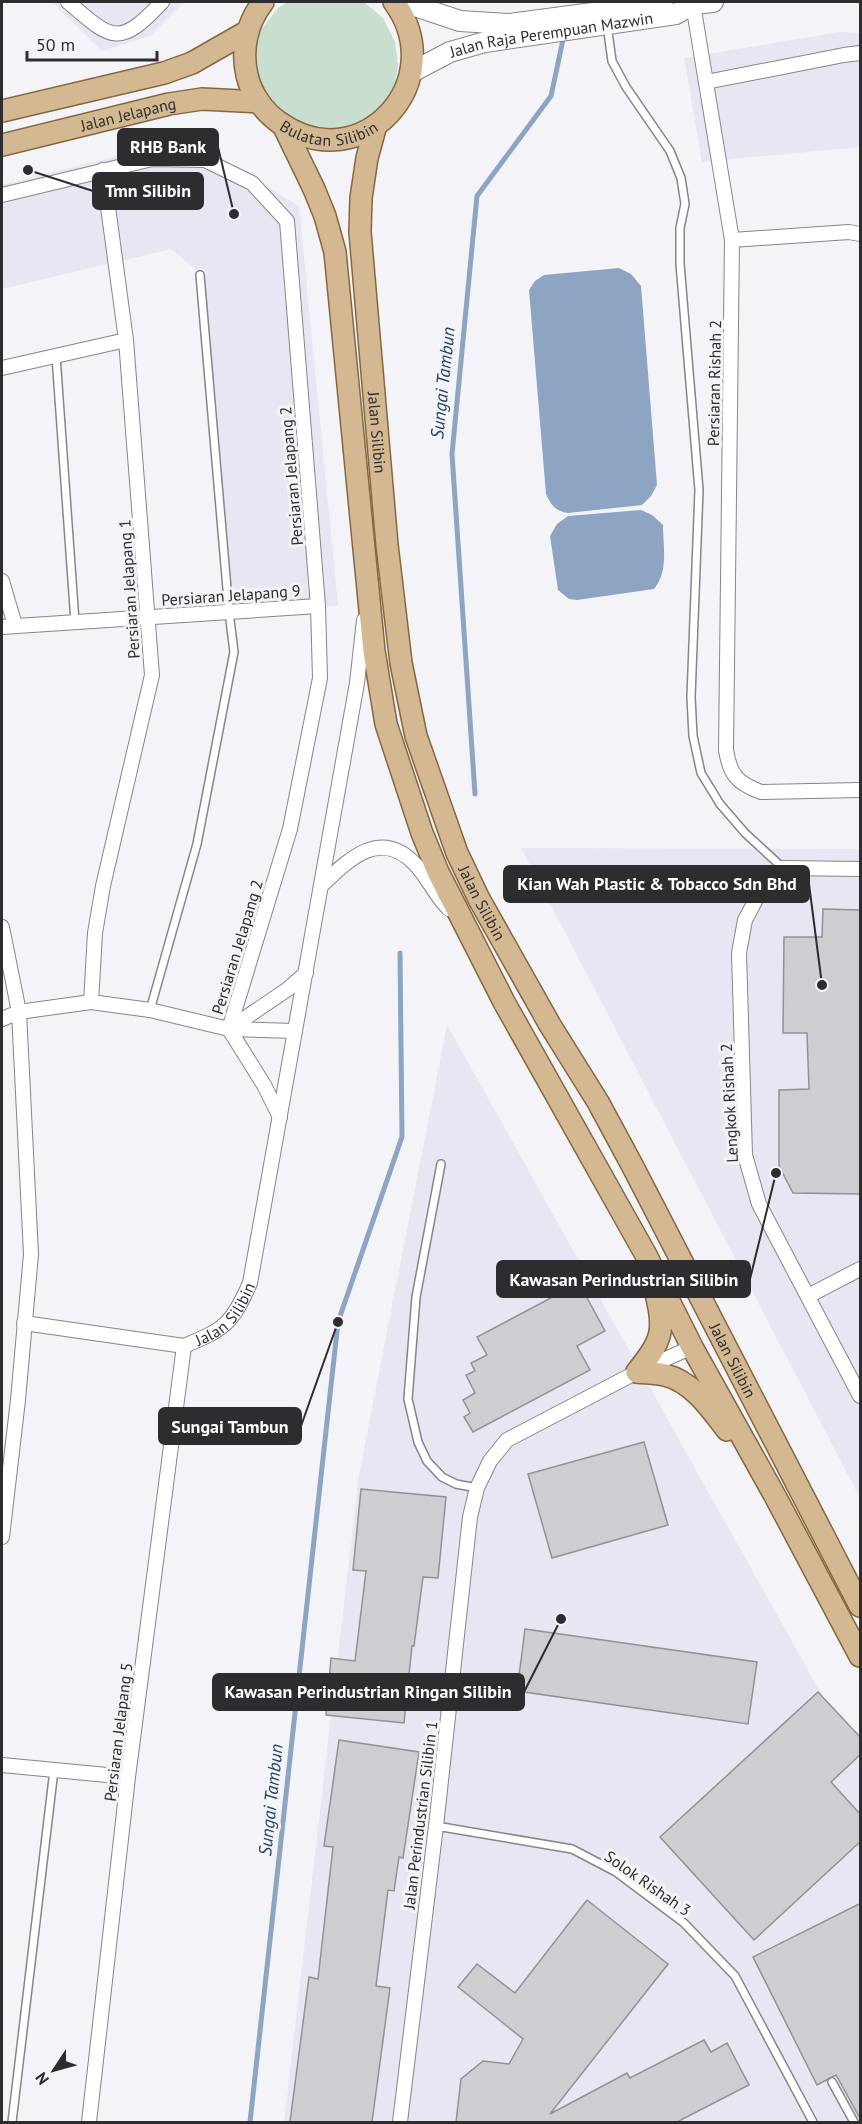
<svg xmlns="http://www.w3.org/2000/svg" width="862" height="2124" viewBox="0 0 862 2124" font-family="'PT Sans',sans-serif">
<rect width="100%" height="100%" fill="#f4f3f8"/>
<g fill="#e7e6f2">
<polygon points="52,2 184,2 150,36 102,51"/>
<polygon points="840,32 860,33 860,147 702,162 684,58"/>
<polygon points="188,138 299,206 338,606 226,609 200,273 171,249 2,289 2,185"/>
<polygon points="521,848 860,849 860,1498"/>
<polygon points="447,1025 860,1763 860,2122 284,2122 359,1475"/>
</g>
<polygon fill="#c8dfcf" points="287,2 364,2 383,18 395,42 398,65 395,84 391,94 387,102 357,128 299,130 261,94 254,55 261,30 277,9"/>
<g fill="#8da4c3">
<path d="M619 268 631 274 641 286 657 485 651 496 642 505 568 513C555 511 551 505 546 494L529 290 535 281 544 275Z"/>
<path d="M641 510 652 515 663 525C663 547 669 571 654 589L577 600 569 599 558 590 550 536 557 524 568 516Z"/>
</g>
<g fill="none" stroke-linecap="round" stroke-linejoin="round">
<g stroke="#8da4c3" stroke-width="5">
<polyline points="475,794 452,454 477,196 551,96 564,35"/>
<polyline points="250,2122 338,1322 402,1137 400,953"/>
</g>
</g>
<g fill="#cecdd1" stroke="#939196" stroke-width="1.5">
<polygon points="823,909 861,910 861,1194 793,1193 779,1166 779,1090 809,1089 807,1033 783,1033 784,937 822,937"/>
<polygon points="579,1283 605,1331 577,1346 590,1370 473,1432 464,1417 470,1413 463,1400 475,1393 466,1375 475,1371 471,1363 487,1355 477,1337"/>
<polygon points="644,1442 668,1525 552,1558 528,1474"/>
<polygon points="361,1489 446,1497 438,1578 423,1577 414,1646 412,1646 404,1723 326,1715 331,1658 355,1661 366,1571 353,1570"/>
<polygon points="525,1629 757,1662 748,1724 517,1691"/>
<polygon points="818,1692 861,1738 861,1754 831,1782 861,1815 861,1841 754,1940 660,1837"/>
<polygon points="339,1740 419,1752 403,1858 399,1857 394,1891 388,1890 376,1986 390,1988 372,2122 290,2122 309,1977 318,1979 333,1847 324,1846"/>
<polygon points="587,1900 668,1964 550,2114 627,2073 630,2078 704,2040 711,2052 727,2043 749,2085 677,2122 456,2122 461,2079 483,2061 509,2064 523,2039 458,1987 477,1964 515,1993"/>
<polygon points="861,1903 861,2120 836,2075 817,2085 753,1957"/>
</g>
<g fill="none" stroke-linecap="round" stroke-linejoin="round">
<defs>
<g id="lane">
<polyline points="607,25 612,61 626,87 670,151 681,178 685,204 680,228 680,264 699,490 691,697 693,736 701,773 720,804 745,833 783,868"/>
<polyline points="56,356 75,622"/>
<polyline points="150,1010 197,844 234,652 229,612 200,275"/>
<polyline points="441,1164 416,1297 408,1399 418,1442 427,1461 442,1477 456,1484 477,1488"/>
<polyline points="436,1826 572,1849 616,1872 684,1923 735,1976 813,2122"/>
<polyline points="832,2082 854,2122"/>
<polyline points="12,2122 54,1770"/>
</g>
<g id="street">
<path d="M68 2C112 40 119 48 162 2"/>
<path d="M693 4 732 240 726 750C730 775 737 783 761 792L860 790"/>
<polyline points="706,82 844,55 860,53"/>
<polyline points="2,195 152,159 205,160 252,183 287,221 318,606 320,678 290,829 229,1029"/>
<polyline points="732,240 849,232 860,234"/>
<polyline points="2,368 126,340"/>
<polyline points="2,581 15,625"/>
<polyline points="2,627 318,606"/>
<polyline points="860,869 783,868 760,892 745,920 739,953 745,1155 759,1204 860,1396"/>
<path d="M321 886C348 860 380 827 415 864 428 877 435 896 449 909"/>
<polyline points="2,927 19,1012 31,1254 18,1400 2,1537"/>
<polyline points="91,1002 95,933 103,886 152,675 126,340 103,170"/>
<polyline points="2,1019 19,1012 91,1002 150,1010 229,1029 295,1031"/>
<polyline points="229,1029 264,1085 280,1117"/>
<polyline points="229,1029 288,989 306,973"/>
<polyline points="808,1296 860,1269"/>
<polyline points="24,1323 184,1346"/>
<path id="s1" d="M184 1346C225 1329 232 1324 250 1283L357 683 364 620"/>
<polyline points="2,1765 128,1777"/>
<polyline points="89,2122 128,1777 184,1346"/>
<polyline points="400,2122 436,1826 470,1517 477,1488 490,1461 507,1440 637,1372 692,1347"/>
</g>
<g id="secondary">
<polyline points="403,2 460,21 508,24 593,13 663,2"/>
<path id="s2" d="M412 72 450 52 485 42 676 14 693 4 713 2"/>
</g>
<g id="primary">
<path id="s3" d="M263 2C247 23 241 49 247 75 251 94 264 112 280 123 361 180 452 81 394 2"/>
<polyline points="2,111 164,73 192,63 248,31"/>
<polyline points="283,125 314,189 325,216 335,252 374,651 386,724 422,833 438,872 504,1002 646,1255 692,1347 775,1496 860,1656"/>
<path id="s4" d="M376 125 367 158 361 198 360 232 387 545 401 663 416 736 457 853 479 899 550 1025 598 1102 632 1165 860 1606"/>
<path id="s5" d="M2 145 169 104 202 99 259 102"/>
<path d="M637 1372C646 1373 656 1373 665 1375 693 1382 711 1409 727 1430"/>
<path d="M637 1372C662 1340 666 1331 655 1290"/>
</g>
</defs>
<use href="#lane" stroke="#86858a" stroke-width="10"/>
<use href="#street" stroke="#86858a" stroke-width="16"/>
<use href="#secondary" stroke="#86858a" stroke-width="22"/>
<use href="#primary" stroke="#866840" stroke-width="24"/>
<use href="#lane" stroke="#fff" stroke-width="7"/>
<use href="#street" stroke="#fff" stroke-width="14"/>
<use href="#secondary" stroke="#fff" stroke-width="20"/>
<use href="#primary" stroke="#d3b892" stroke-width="21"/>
</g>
<g text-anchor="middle" stroke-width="6" stroke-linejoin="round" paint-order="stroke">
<g font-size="16" fill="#2d2d2f" stroke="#f4f3f8">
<text dy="6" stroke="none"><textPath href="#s2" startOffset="146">Jalan Raja Perempuan Mazwin</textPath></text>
<text dy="6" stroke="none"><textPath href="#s5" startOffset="130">Jalan Jelapang</textPath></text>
<text dy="6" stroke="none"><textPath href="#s3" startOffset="189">Bulatan Silibin</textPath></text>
<text transform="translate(714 383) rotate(-89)" y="6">Persiaran Rishah 2</text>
<text dy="6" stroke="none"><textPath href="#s4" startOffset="310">Jalan Silibin</textPath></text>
<text transform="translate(291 476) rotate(-95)" y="6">Persiaran Jelapang 2</text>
<text transform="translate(129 589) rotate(-94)" y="6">Persiaran Jelapang 1</text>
<text transform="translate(231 595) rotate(-4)" y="6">Persiaran Jelapang 9</text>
<text dy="6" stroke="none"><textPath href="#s4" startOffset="796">Jalan Silibin</textPath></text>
<text transform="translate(237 947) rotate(-73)" y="6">Persiaran Jelapang 2</text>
<text transform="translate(729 1103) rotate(-93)" y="6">Lengkok Rishah 2</text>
<text dy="6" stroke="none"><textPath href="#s1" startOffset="54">Jalan Silibin</textPath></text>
<text dy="6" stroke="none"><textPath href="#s4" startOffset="1318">Jalan Silibin</textPath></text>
<text transform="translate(118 1732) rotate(-83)" y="6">Persiaran Jelapang 5</text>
<text transform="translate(420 1815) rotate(-83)" y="6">Jalan Perindustrian Silibin 1</text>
<text transform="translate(648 1883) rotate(35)" y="6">Solok Rishah 3</text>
</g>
<g font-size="18" font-style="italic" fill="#1f416b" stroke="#f4f3f8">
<text transform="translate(443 383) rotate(-84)" y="6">Sungai Tambun</text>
<text transform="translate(271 1800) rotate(-84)" y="6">Sungai Tambun</text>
</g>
</g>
<path fill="none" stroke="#2d2d2f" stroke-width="2" d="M234 214L218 147M28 170L93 191M822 985L809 884M776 1173L750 1279M338 1322L301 1426M561 1619L524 1692"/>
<g fill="#2d2d2f" stroke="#f4f3f8" stroke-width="2">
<circle cx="234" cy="214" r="6"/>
<circle cx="28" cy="170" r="6"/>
<circle cx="822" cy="985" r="6"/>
<circle cx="776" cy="1173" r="6"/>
<circle cx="338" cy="1322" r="6"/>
<circle cx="561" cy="1619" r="6"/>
</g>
<g fill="#2d2d2f" stroke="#2d2d2f" stroke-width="2">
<rect x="118" y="129" width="100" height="36" rx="6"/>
<rect x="93" y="173" width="110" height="36" rx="6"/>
<rect x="504" y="866" width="305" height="36" rx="6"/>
<rect x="497" y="1261" width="253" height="36" rx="6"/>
<rect x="159" y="1408" width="142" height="36" rx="6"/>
<rect x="213" y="1674" width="311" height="36" rx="6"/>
</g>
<g font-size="18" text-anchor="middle" font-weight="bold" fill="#fff">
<text x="168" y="153">RHB Bank</text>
<text x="148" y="197">Tmn Silibin</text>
<text x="657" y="890">Kian Wah Plastic &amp; Tobacco Sdn Bhd</text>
<text x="624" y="1286">Kawasan Perindustrian Silibin</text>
<text x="230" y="1433">Sungai Tambun</text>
<text x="368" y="1698">Kawasan Perindustrian Ringan Silibin</text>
</g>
<rect width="862" height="2124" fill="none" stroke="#2d2d2f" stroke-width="6"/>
<g transform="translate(54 2070) rotate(234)" stroke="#f4f3f8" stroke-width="4.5" paint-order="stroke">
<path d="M0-4.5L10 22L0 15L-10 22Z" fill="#2d2d2f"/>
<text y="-9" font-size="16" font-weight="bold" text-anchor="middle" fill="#2d2d2f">N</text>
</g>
<path d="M27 51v9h130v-9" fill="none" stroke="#2d2d2f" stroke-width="3"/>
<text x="36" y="51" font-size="18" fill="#2d2d2f" stroke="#f4f3f8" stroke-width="4.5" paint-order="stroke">50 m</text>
</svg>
